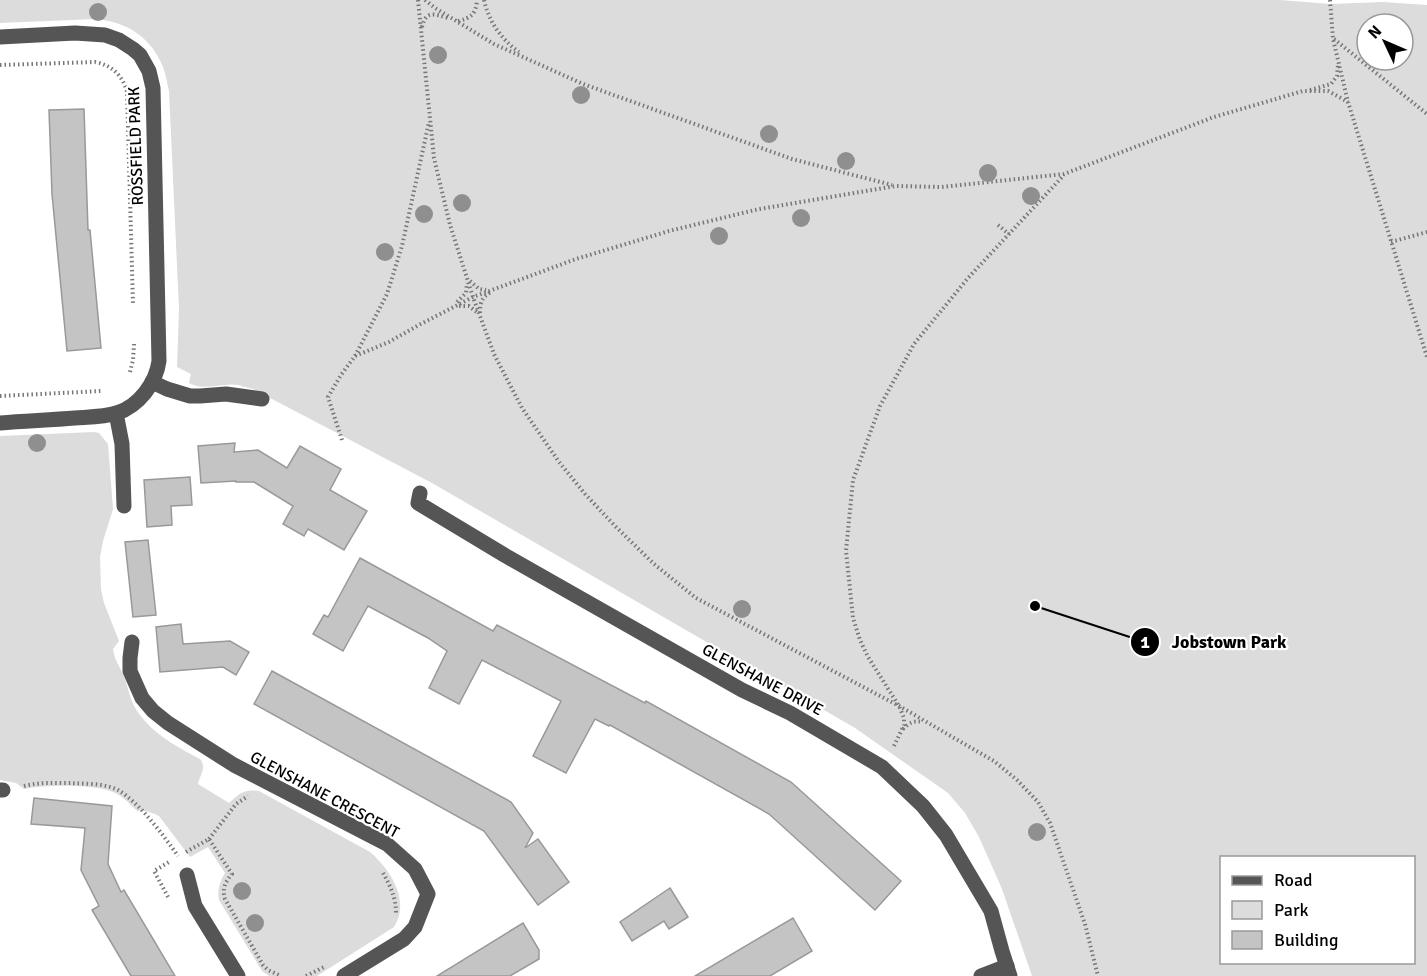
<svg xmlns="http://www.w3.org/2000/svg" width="1427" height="976" viewBox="0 0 1427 976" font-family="Signika,sans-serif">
<rect width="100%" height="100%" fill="#fff"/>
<g fill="#dcdcdc" fill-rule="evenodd">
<path d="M0 0H1280L1330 4 1383 2 1427 5V976H1032L1002 889 979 837 965 813 948 793 855 728 432 483 253 389C248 388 243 386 238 385 221 382 205 392 189 383L191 374 177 367 179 309 169 91C167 83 166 75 163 67 151 37 127 22 96 19L0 23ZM1367 24H1403V60H1367ZM1222 858H1414V962H1222Z"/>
<path d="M94 432 99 433 108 444 113 509 103 541 100 557 101 589 104 603 119 641 113 649C115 663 121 667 125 679 128 688 130 698 134 706 149 732 174 745 200 759 207 767 200 775 198 784L229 803C240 793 244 789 259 791L370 852C390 869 411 901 394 927L317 976H269L262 971 219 900C217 890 220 881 225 873L208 847 190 857 159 816C151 812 145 810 137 811 129 803 121 794 110 791 88 784 47 785 24 789L16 783 0 780V436Z"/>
</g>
<g fill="#c4c4c4" stroke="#999" stroke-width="1.5">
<polygon points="84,109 88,230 90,230 101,348 67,351 52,194 49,110"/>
<polygon points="235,443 234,452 258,450 287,468 300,446 341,469 330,490 367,511 344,550 308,529 304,536 283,524 293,506 254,482 236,482 236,481 201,483 198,446"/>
<polygon points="190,477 192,505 171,506 172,525 147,527 144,480"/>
<polygon points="148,540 156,615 133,617 125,542"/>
<polygon points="360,558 493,631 497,625 645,703 646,701 791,782 901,881 875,910 769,814 610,725 609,726 595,719 566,773 533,756 561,701 482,660 459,704 429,688 447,651 428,638 368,606 343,651 313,634 324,615 328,617"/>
<polygon points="181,624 183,644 230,641 249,652 236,675 223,667 160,672 156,627"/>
<polygon points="272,671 511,802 533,833 525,848 538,839 569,882 538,905 484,831 254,704"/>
<polygon points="34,798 112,806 108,864 121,892 124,890 175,976 131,976 92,910 99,906 81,870 85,828 31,824"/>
<polygon points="670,888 688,917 669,929 664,921 632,941 620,922"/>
<polygon points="793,918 812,951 770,976 695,976"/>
<polygon points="523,923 539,950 539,959 510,976 437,976"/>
</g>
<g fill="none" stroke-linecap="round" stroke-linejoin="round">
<g stroke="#777" stroke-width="4" stroke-dasharray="1.5 3" stroke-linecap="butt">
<polyline points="418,0 434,158 450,225 473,297 494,354 522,408 559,462 585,494 615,526 654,564 696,598 899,706 994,761 1017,780 1038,802 1050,823 1085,924 1098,976"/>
<polyline points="425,0 435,8 494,44 583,84 792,159 892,185"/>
<path d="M484 0C489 22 501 39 519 52"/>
<polyline points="1330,0 1333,39 1348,102 1427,357"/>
<path d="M458 21C471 18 476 14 477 0"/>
<path d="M422 27C426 10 434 14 448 18"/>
<polyline points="1334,39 1427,114"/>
<path d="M0 65 95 62C112 65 123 76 127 92L133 304"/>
<polyline points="1310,90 1331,84 1337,76 1338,65"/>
<polyline points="998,225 1009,234"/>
<polyline points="1391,242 1427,232"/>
<polyline points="470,281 479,289 486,290"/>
<polyline points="457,302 466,293 467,283"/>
<polyline points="459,306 469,306 478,313"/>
<path d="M480 313C480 302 482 297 491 292"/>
<polyline points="355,356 387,294 402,246 429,122"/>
<polyline points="130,372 133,360 134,344"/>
<polyline points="0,396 101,391"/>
<polyline points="342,440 328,397 341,375 355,356 389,342 417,326 473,297 576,259 669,231 759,209 896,186 942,187 1064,174 1214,117 1303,91 1328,91 1341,98 1348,102"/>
<path d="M903 729C909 723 914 720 923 722"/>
<polyline points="894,746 904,725 904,718 899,706 868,657 860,640 853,618 846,551 853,480 880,406 914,344 968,278 1064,175"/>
<path d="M24 786C40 782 55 783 71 783 86 784 104 783 118 790 139 802 164 836 178 856"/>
<polyline points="209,839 236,804 248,796"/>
<path d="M186 852 209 839 232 874C225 882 222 889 225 899L263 965 268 970 281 976"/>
<path d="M383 873C390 885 396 898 396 913"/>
<polyline points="168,897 154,871 169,862"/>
<polyline points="306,976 324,967"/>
</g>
<g stroke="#555" stroke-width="15">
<path d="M0 37 75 33 105 35 119 40 133 49 140 55 149 71 153 88 159 361C156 383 139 406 117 413 104 417 88 417 75 418 50 420 25 421 0 423"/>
<polyline points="152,382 167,389 190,396 200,396 226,394 262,399"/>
<polyline points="116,413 122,444 124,506"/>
<polyline points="420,493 418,503 506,556 742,690 790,713 882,767 923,806 946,835 991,911 1002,951 1010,976"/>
<polyline points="132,642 130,658 130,671 142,698 153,711 168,723 234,765 387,844 415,869 428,894 415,927 404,939 344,976"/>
<polyline points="0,790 3,790"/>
<polyline points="187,875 195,906 238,976"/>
<polyline points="981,976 1007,966"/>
</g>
</g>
<g fill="#8f8f8f">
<circle cx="98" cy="12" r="9"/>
<circle cx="438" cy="55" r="9"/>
<circle cx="581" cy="95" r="9"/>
<circle cx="769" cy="134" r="9"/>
<circle cx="846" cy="161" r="9"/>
<circle cx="988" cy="173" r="9"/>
<circle cx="1031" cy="196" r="9"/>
<circle cx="462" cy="203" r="9"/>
<circle cx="424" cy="214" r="9"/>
<circle cx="801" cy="218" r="9"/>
<circle cx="719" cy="236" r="9"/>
<circle cx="385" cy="252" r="9"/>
<circle cx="37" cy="443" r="9"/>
<circle cx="742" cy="609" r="9"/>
<circle cx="1037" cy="832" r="9"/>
<circle cx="242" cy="891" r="9"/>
<circle cx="255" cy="923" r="9"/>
</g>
<g text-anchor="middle" stroke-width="4.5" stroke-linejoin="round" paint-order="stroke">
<g font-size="16" fill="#000" stroke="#fff">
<text transform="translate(135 146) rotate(-92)" y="6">ROSSFIELD PARK</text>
<text transform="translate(763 679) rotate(28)" y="6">GLENSHANE DRIVE</text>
<text transform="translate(325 794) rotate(28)" y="6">GLENSHANE CRESCENT</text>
</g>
</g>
<path fill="none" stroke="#000" stroke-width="2" d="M1035 606L1145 642"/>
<g fill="#000" stroke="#fff" stroke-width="2">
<circle cx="1035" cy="606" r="6"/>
<circle cx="1145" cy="642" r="15"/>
</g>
<g font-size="18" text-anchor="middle" font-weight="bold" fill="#fff">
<text x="1145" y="648">1</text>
</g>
<g font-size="18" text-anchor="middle" font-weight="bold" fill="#000" stroke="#fff" stroke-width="4.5" stroke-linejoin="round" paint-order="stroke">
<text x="1229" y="648">Jobstown Park</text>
</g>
<rect x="1220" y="856" width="195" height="108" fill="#ffffff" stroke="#999999" stroke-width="1.5"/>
<rect x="1232" y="876" width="30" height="9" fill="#555555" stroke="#999999" stroke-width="1.5"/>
<text x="1274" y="886" font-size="18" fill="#000000">Road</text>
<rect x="1232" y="901" width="30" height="18" fill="#dcdcdc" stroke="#999999" stroke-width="1.5"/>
<text x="1274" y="916" font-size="18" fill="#000000">Park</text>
<rect x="1232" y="931" width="30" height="18" fill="#c4c4c4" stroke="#999999" stroke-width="1.5"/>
<text x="1274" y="946" font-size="18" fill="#000000">Building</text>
<g transform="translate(1385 42) rotate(314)"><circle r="28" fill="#ffffff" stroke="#999999" stroke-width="1.5"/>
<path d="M0-4.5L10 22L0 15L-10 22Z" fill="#000000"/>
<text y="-9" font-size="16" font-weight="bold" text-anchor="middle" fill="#000000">N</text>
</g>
</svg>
